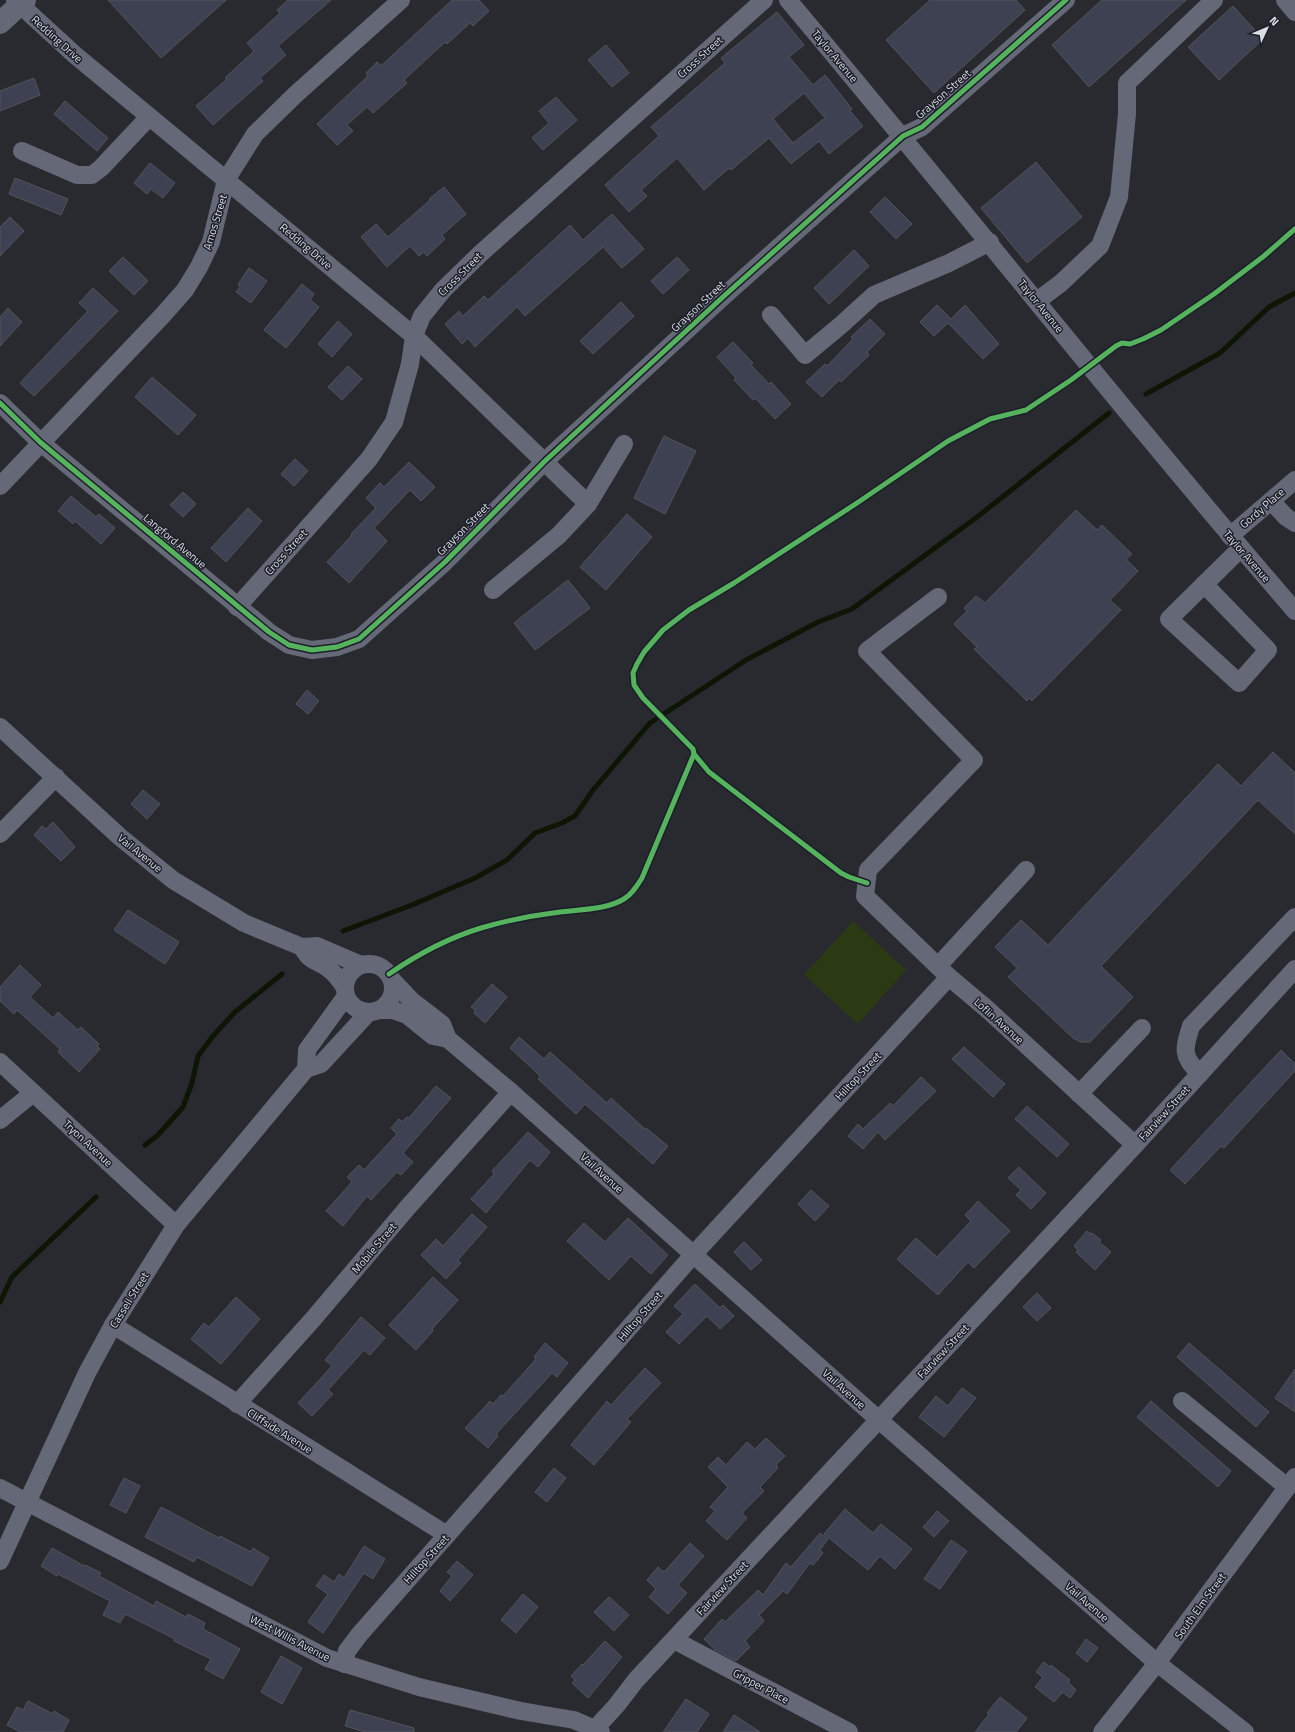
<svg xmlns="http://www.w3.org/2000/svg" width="1295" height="1732" viewBox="0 0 1295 1732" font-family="'Titillium Web',sans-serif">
<rect width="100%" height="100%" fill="#282a30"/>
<polygon fill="#2b3a13" points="853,921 906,970 858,1024 804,975"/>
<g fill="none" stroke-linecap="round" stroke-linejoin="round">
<g stroke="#0d1504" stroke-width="5">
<polyline points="1146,394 1220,353 1269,307 1295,293"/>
<polyline points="343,931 412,905 475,878 507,860 535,833 562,823 575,816 593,790 650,723 746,660 818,622 852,609 977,517 1109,413"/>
<polyline points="145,1145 158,1135 183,1107 192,1083 198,1056 213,1036 235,1012 282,974"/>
<polyline points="0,1302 12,1277 96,1197"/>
</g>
</g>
<g fill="#3d4151" stroke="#525459" fill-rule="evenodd">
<polygon points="108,0 226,0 161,58"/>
<polygon points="288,0 331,0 278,46 286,55 260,78 263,81 213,125 196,106 227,79 225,78 254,51 247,43 280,13 277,10"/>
<polygon points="452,0 479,0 489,11 473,26 470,23 447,44 445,42 404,80 407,83 373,113 367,107 347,125 353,131 337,145 317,124 368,76 366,73 377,62 381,66"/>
<polygon points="930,0 1016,0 1025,10 934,93 886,40"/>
<polygon points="1102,0 1186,0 1089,87 1052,45"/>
<polygon points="1233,6 1263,39 1219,80 1188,47"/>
<path d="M777 12 804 45 789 57 813 85 825 75 852 109 850 111 863 126 829 154 819 141 791 164 769 138 731 170 729 168 704 190 677 158 641 190 647 196 629 212 605 185 659 136 651 127 725 63 721 58ZM804 93 825 118 793 143 773 119Z"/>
<polygon points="606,45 629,73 612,87 588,60"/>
<polygon points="34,78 40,95 0,111 0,91"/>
<polygon points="556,97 577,120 543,150 532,138 549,123 539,111"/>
<polygon points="65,101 108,138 97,151 54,114"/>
<polygon points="1036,162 1082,217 1027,263 981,208"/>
<polygon points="150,163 175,183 163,198 151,189 147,194 134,183"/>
<polygon points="15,178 68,199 61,215 9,194"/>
<polygon points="444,187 466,214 442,235 445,239 427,256 424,252 419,256 410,246 387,267 361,237 376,224 388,237 430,200 429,199"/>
<polygon points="885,197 912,224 896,239 870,212"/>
<polygon points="612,214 644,249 622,268 603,247 525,316 517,307 475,347 468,338 462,344 445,324 459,311 463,316 484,296 488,300 570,225 583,240"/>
<polygon points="10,217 24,231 0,256 0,227"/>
<polygon points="854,250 869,266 829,304 814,288"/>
<polygon points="123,257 148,281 134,295 109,271"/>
<polygon points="677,257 689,270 663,294 651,281"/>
<polygon points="249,268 267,281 251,303 236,292 240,287 238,284"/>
<polygon points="302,284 314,294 310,300 319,307 286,348 264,330"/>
<polygon points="93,288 118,311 34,396 20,383 88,311 79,303"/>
<polygon points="621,302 634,316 593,354 580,341"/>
<polygon points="937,305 951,319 965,305 999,344 983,359 948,323 934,336 920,322"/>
<polygon points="8,308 22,322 0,346 0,317"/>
<polygon points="870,319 885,334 867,352 869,355 841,382 839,380 822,397 806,382 825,364 827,366 853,339 851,337"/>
<polygon points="338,321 352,334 332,357 318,344"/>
<polygon points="733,342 753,363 751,365 769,384 771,382 791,404 775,419 755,398 753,400 734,380 736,378 717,357"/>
<polygon points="348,366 362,379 342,400 328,387"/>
<polygon points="152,377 196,415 178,435 135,397"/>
<polygon points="664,436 696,451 665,514 634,498"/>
<polygon points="295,459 308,471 294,486 281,474"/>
<polygon points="409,462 435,487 421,501 410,490 374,528 387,541 349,583 327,562 352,535 351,534 376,508 366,498 380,483 384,487"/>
<polygon points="183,492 196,504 183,517 170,505"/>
<polygon points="71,496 96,517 99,514 115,528 101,544 75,521 73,524 58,511"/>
<polygon points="248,508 262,521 226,562 211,548"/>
<polygon points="1076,510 1097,530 1102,525 1132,554 1126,559 1138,571 1110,600 1121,610 1032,701 1029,698 1027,701 974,649 977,647 954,624 967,611 964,608 976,596 985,603"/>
<polygon points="627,514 652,537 606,590 580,567"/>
<polygon points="568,580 590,608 535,650 514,623"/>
<polygon points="307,690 319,701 308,714 296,704"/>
<polygon points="1273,752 1295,773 1295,834 1258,800 1101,966 1133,997 1090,1042 1080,1042 1073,1038 1008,977 1017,968 995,947 1021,920 1048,945 1218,764 1241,786"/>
<polygon points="143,790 160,804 147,819 131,804"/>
<polygon points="53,822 75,847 61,861 34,835 42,826 46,829"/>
<polygon points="128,910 179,942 165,964 114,930"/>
<polygon points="20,965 41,985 30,997 53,1018 58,1012 78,1030 81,1027 99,1044 97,1046 100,1049 79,1072 58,1052 60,1049 17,1010 14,1014 0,1001 0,987"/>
<polygon points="492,984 507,997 485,1023 474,1013 475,1010 471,1007"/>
<polygon points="519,1037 544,1059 550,1052 607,1103 611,1098 645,1129 646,1128 668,1146 653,1164 585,1104 576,1114 538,1079 540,1076 534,1070 510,1048"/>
<polygon points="964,1047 1005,1084 993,1097 952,1059"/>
<polygon points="1281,1050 1295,1064 1295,1071 1224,1148 1221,1146 1185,1184 1170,1170"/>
<polygon points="921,1077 936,1091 885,1140 878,1132 863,1149 848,1136 858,1124 863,1129 890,1103 893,1106"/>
<polygon points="436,1086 451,1098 403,1153 413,1162 401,1175 397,1172 371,1200 367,1196 343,1226 326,1211 352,1182 347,1177 359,1165 364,1170 397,1134 391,1128 399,1119 402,1122 407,1117 409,1118"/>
<polygon points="1027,1106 1069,1144 1057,1157 1015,1119"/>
<polygon points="528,1132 550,1152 538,1167 530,1160 486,1213 471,1199 494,1174 492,1171"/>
<polygon points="1019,1167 1046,1193 1031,1209 1016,1195 1021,1190 1008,1178"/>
<polygon points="811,1190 829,1206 815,1221 798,1204"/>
<polygon points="978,1201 1010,1231 974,1268 968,1262 938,1295 897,1259 916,1238 937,1257 971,1221 965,1215"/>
<polygon points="472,1214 487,1227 458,1260 461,1263 446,1279 421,1255 436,1239 443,1246"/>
<polygon points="628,1218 668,1255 651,1274 631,1256 609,1280 567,1241 584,1223 605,1242"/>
<polygon points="1087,1231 1091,1234 1092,1233 1101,1240 1099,1242 1111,1252 1095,1270 1076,1252 1078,1250 1074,1246"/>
<polygon points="744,1242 762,1260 751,1270 734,1252"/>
<polygon points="433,1277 458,1300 432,1329 433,1331 416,1350 389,1325"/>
<polygon points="695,1284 720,1308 723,1305 734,1316 720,1329 707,1316 679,1344 666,1332 683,1314 674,1306"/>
<polygon points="1037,1293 1051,1308 1037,1321 1023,1307"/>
<polygon points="236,1297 260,1319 221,1364 191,1339 204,1323 209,1327"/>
<polygon points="361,1317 385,1338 370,1355 364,1350 328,1390 333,1394 312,1416 298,1403 332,1366 325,1360"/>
<polygon points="545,1343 568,1363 557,1377 552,1373 496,1434 498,1436 488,1448 465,1428 490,1401 493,1404 501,1395 503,1396 536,1359 534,1357"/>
<polygon points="1189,1343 1269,1412 1256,1427 1177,1357"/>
<polygon points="645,1368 661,1383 627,1419 631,1422 594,1465 571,1445 607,1401 611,1405"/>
<polygon points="1295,1369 1295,1412 1275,1398"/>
<polygon points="962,1388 976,1398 944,1437 919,1417 936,1396 948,1406"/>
<polygon points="1151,1401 1231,1471 1218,1487 1137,1417"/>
<polygon points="766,1438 785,1456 776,1465 778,1468 760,1487 764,1491 742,1513 747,1518 727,1540 706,1521 715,1511 710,1507 728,1487 708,1467 718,1457 726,1465 747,1442 755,1449"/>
<polygon points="554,1468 566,1478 547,1502 535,1492"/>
<polygon points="124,1478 140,1486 126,1513 110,1505"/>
<polygon points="161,1507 219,1538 220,1536 251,1552 253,1548 269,1558 252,1586 197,1557 194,1562 145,1537"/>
<polygon points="845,1509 873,1533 881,1524 912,1549 895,1569 880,1556 868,1570 824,1534"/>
<polygon points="937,1511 949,1521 934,1537 923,1527"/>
<polygon points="820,1533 828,1539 820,1550 823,1553 813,1565 810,1563 787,1594 783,1591 759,1615 764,1621 745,1641 750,1647 736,1661 715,1650 704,1639 722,1619 725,1622 758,1590 763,1595 786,1563 791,1567"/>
<polygon points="951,1540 967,1551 940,1589 924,1579"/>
<polygon points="690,1543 704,1556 678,1585 687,1593 668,1614 649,1597 656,1589 647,1580 658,1567 664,1572"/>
<polygon points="364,1546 385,1559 373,1579 364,1573 323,1633 308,1622 328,1594 316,1586 324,1575 334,1582 339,1574 344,1578"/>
<polygon points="52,1548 84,1566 85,1565 101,1573 99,1576 154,1606 156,1601 186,1617 188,1614 205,1623 203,1629 240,1649 223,1679 205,1669 211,1659 174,1641 175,1639 125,1614 120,1623 103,1615 110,1601 58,1574 57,1576 41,1566"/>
<polygon points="457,1561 473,1575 450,1601 440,1591 452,1576 447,1572"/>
<polygon points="523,1594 538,1607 516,1633 501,1620"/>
<polygon points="609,1597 629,1615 614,1631 594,1612"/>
<polygon points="1086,1639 1098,1648 1087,1662 1076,1653"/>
<polygon points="605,1641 622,1657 588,1698 572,1683 575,1680 571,1676 582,1664 583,1665"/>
<polygon points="281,1656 302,1668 282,1704 261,1692"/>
<polygon points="1044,1662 1050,1667 1051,1665 1070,1680 1068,1682 1076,1690 1070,1698 1061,1691 1062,1693 1054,1702 1035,1687 1043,1677 1036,1672"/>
<polygon points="1000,1697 1027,1718 1016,1732 975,1732 989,1714 987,1713"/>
<polygon points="686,1699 709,1714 697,1732 663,1732"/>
<polygon points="28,1701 53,1714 54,1711 69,1720 63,1732 20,1732 7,1725 17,1707 23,1710"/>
<polygon points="350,1710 414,1728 414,1732 365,1732 345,1726"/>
<polygon points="734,1715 760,1732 723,1732"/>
</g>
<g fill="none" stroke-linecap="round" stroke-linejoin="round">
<g stroke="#646877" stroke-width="18">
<polyline points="15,0 75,55 414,336 588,504"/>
<path d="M788 0C958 202 1122 411 1295 611"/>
<polyline points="1285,0 1295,12"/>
<polyline points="22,151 77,175 92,175 101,168 149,117"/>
<polyline points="1037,301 1061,283 1100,246 1119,197 1127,114 1127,83 1214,0"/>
<polyline points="771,315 805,355 841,325 874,295 949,263 990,242"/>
<polyline points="0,403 40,442 269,632 289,645 312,650 337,647 359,639 445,562 545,461 724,296 903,136 922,127 1066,0"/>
<polyline points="0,486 162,316 185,290 199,267 211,242 226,180 255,134 295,95 401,0"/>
<polyline points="1271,501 1286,517 1295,523"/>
<polyline points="1230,536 1295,480"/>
<polyline points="1204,584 1268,650 1239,683 1169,619 1241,548"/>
<polyline points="493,590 559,535 588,504 624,444"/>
<polyline points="938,597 867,651 974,760 868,870 865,896 949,977 987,1009 1135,1145"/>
<polyline points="237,607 369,459 394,422 410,364 414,336 422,316 443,290 480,254 764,0"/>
<polyline points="0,727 120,837 173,880 244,923 302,947 317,946 361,965"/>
<polyline points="0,834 56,777"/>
<path d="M302 947C311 962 312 958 326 967 334 972 340 980 345 988"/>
<circle cx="369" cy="988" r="24"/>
<polyline points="938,966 1026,870"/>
<polyline points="393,981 411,1000 442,1024 448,1039 511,1092 879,1420 1157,1663 1245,1732"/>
<polyline points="380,1010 393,1010 407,1015 433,1036 448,1039"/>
<polyline points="0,1062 176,1225"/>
<polyline points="306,1069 307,1050 346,996"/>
<path d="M1200 1074C1181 1056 1184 1049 1191 1026L1295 917"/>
<polyline points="1079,1094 1142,1028"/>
<polyline points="0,1120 33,1093"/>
<polyline points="113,1325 447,1535"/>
<polyline points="1182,1401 1287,1487"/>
<polyline points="237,1404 314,1318 408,1207 511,1092"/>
<polyline points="0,1488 327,1658 419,1687 521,1711 574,1720 601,1732"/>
<polyline points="0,1561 87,1373 113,1325 176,1225 306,1069 321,1064 369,1012"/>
<polyline points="674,1640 849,1732"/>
<polyline points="344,1664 347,1651 359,1635 693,1255 949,977"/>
<polyline points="592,1732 616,1706 636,1680 1135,1145 1295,969"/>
<polyline points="1102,1732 1157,1663 1295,1477"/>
</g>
<polyline stroke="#646877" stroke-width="22" points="0,23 25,0"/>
<defs>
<g id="cycleway">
<polyline points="0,403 40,442 269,632 289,645 312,650 337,647 359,639 445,562 545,461 724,296 903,136 922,127 1066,0"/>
<polyline points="694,754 709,772 841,873 849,877 867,883"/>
<path d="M389 974C418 954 448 938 481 928 505 921 529 916 553 913 576 909 604 911 624 899 632 894 637 886 642 878L694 754 693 749 643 698 634 685 633 673 637 664 644 652 663 630 689 610 734 583 857 503 948 441 990 419 1026 410 1071 380 1116 346 1122 343 1130 344 1143 339 1161 330 1214 294 1264 256 1295 229"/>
</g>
</defs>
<use href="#cycleway" stroke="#1c1f29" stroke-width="8"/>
<use href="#cycleway" stroke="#56b35d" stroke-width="5"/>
</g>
<g text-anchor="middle" stroke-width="3" stroke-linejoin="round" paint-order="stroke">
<g font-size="11" fill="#dcdee5" stroke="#1c1f29">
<text transform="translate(57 39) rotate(42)" y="4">Redding Drive</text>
<text transform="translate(835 56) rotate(50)" y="4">Taylor Avenue</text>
<text transform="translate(700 57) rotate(-42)" y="4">Cross Street</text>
<text transform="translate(943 94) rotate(-41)" y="4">Grayson Street</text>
<text transform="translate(215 222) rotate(-73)" y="4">Amos Street</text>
<text transform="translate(306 246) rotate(40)" y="4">Redding Drive</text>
<text transform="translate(460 274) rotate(-45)" y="4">Cross Street</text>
<text transform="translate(698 306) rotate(-43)" y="4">Grayson Street</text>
<text transform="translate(1041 306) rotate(51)" y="4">Taylor Avenue</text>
<text transform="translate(1262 508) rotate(-41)" y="4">Gordy Place</text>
<text transform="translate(463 529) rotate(-45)" y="4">Grayson Street</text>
<text transform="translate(175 541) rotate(40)" y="4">Langford Avenue</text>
<text transform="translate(286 552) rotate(-48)" y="4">Cross Street</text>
<text transform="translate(1247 556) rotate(49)" y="4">Taylor Avenue</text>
<text transform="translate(140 853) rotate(39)" y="4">Vail Avenue</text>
<text transform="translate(999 1021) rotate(42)" y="4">Loflin Avenue</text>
<text transform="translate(858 1076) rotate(-47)" y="4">Hilltop Street</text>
<text transform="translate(1164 1113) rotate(-48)" y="4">Fairview Street</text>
<text transform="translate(88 1143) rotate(43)" y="4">Tryon Avenue</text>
<text transform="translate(602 1173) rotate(42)" y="4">Vail Avenue</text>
<text transform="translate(374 1248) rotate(-50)" y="4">Mobile Street</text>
<text transform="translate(129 1300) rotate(-58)" y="4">Cassell Street</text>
<text transform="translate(640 1316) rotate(-49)" y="4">Hilltop Street</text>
<text transform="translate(943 1351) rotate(-47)" y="4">Fairview Street</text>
<text transform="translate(844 1389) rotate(42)" y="4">Vail Avenue</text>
<text transform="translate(280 1431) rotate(32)" y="4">Cliffside Avenue</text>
<text transform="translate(426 1559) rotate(-48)" y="4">Hilltop Street</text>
<text transform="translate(722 1588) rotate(-47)" y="4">Fairview Street</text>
<text transform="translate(1087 1602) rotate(41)" y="4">Vail Avenue</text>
<text transform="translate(1200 1606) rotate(-54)" y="4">South Elm Street</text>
<text transform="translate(290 1638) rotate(27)" y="4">West Willis Avenue</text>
<text transform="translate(761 1686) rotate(28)" y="4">Gripper Place</text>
</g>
</g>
<g transform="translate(1267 28) rotate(46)" stroke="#1c1f29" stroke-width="3" paint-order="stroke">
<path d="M0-3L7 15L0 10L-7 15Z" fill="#dcdee5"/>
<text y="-6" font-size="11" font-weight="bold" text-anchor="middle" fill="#dcdee5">N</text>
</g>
</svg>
